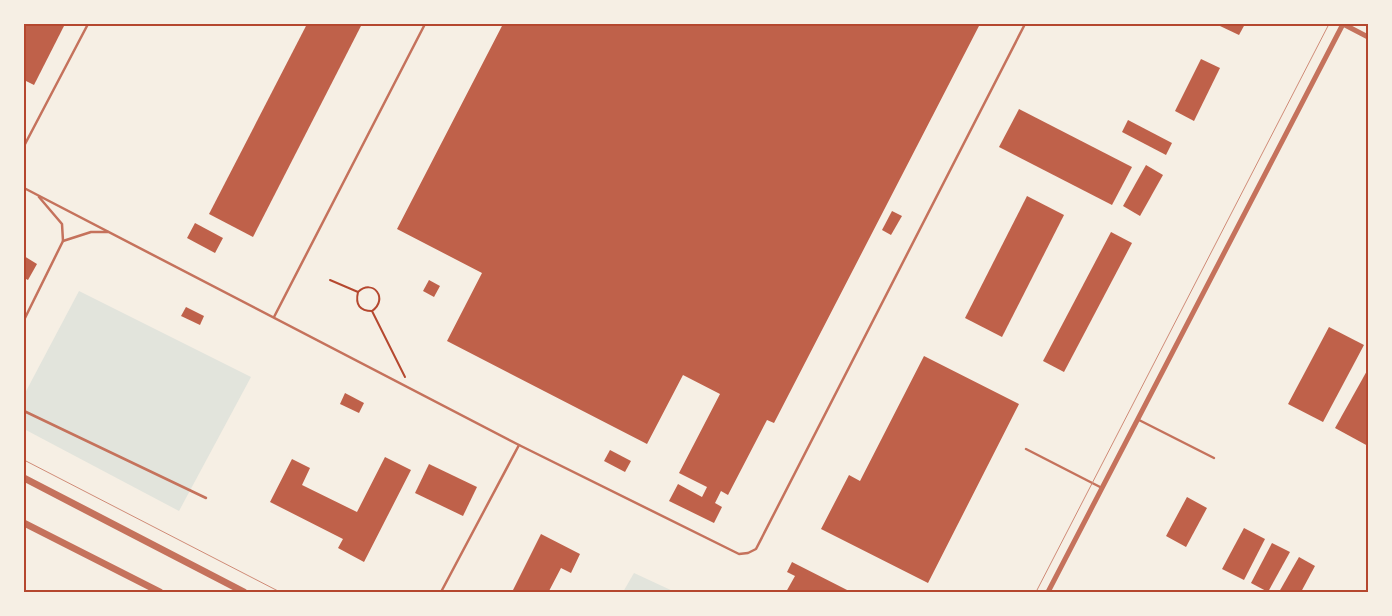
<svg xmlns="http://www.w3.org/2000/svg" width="1392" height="616" viewBox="0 0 1392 616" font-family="'PT Sans',sans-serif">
<rect width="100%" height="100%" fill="#f6efe4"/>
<g fill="#e2e4dc">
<polygon points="79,291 251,377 179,511 24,429 24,395"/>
<polygon points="634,573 675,592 623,592"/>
</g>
<g fill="#bf614a">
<polygon points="24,24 65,24 34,85 24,80"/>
<polygon points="307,24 362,24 253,237 209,214"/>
<polygon points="503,24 980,24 774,423 767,420 728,495 721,491 715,503 722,507 714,523 669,501 678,484 702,497 707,487 679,473 720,394 683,375 647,444 447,341 482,273 397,229"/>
<polygon points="1221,24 1245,24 1239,35 1220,26"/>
<polygon points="1201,59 1220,68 1194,121 1175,111"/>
<polygon points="1019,109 1132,167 1112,205 999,147"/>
<polygon points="1128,120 1172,143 1166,155 1122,132"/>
<polygon points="1146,165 1163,175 1140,216 1123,206"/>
<polygon points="1027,196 1064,215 1002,337 965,318"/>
<polygon points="892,211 902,216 891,235 882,230"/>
<polygon points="195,223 223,238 215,253 187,238"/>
<polygon points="1111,232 1132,243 1064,372 1043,361"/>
<polygon points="24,256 37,264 28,280 24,278"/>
<polygon points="429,280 440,286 434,297 423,291"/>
<polygon points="186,307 204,316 200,325 181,316"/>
<polygon points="1329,327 1364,345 1323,422 1288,404"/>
<polygon points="924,356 1019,404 928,583 821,529 849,475 860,481"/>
<polygon points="1368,369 1368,446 1335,428"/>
<polygon points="345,393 364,403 359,413 340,404"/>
<polygon points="610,450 631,461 625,472 604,461"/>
<polygon points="385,457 411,470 364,562 338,548 343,539 270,502 292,459 310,468 302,485 357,512"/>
<polygon points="429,464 477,487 463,516 415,493"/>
<polygon points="1187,497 1207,508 1186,547 1166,536"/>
<polygon points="1244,528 1265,539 1244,580 1222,569"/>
<polygon points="541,534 580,554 571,573 561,568 549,591 552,592 512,592"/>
<polygon points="1272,543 1290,552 1268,592 1251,583"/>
<polygon points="1299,557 1315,566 1301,592 1279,592"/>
<polygon points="792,562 851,592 786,592 795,576 787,572"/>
</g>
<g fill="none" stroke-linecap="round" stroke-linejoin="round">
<g stroke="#b5482f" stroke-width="2">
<path d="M330 280 358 292C373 278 389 299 372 311L405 377"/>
<path d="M358 292C355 305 360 311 372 311"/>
</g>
<g stroke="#c5725c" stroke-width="2.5">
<polyline points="24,146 88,24"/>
<polyline points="24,188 519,445 739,554 748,553 756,549 1025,24"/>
<polyline points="63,241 91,232 108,232"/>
<polyline points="274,317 425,24"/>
<polyline points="24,320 63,241 62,224 39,197"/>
<polyline points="24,411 206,498"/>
<polyline points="1139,420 1214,458"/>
<polyline points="1026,449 1102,488"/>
<polyline points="441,592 519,445"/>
</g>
<g stroke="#c5725c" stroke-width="5">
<polyline points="1343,24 1368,37"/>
<polyline points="1048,592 1343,24"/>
</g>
<g stroke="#c5725c" stroke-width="7">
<polyline points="24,478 244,592"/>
<polyline points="24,523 160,592"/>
</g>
<g stroke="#cf8b77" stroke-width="1">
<polyline points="24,460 280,592"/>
<polyline points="1036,592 1329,24"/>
</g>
</g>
<rect width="1392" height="616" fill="none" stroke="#f6efe4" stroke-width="50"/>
<rect x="25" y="25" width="1342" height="566" fill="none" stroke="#b5482f" stroke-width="2"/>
</svg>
